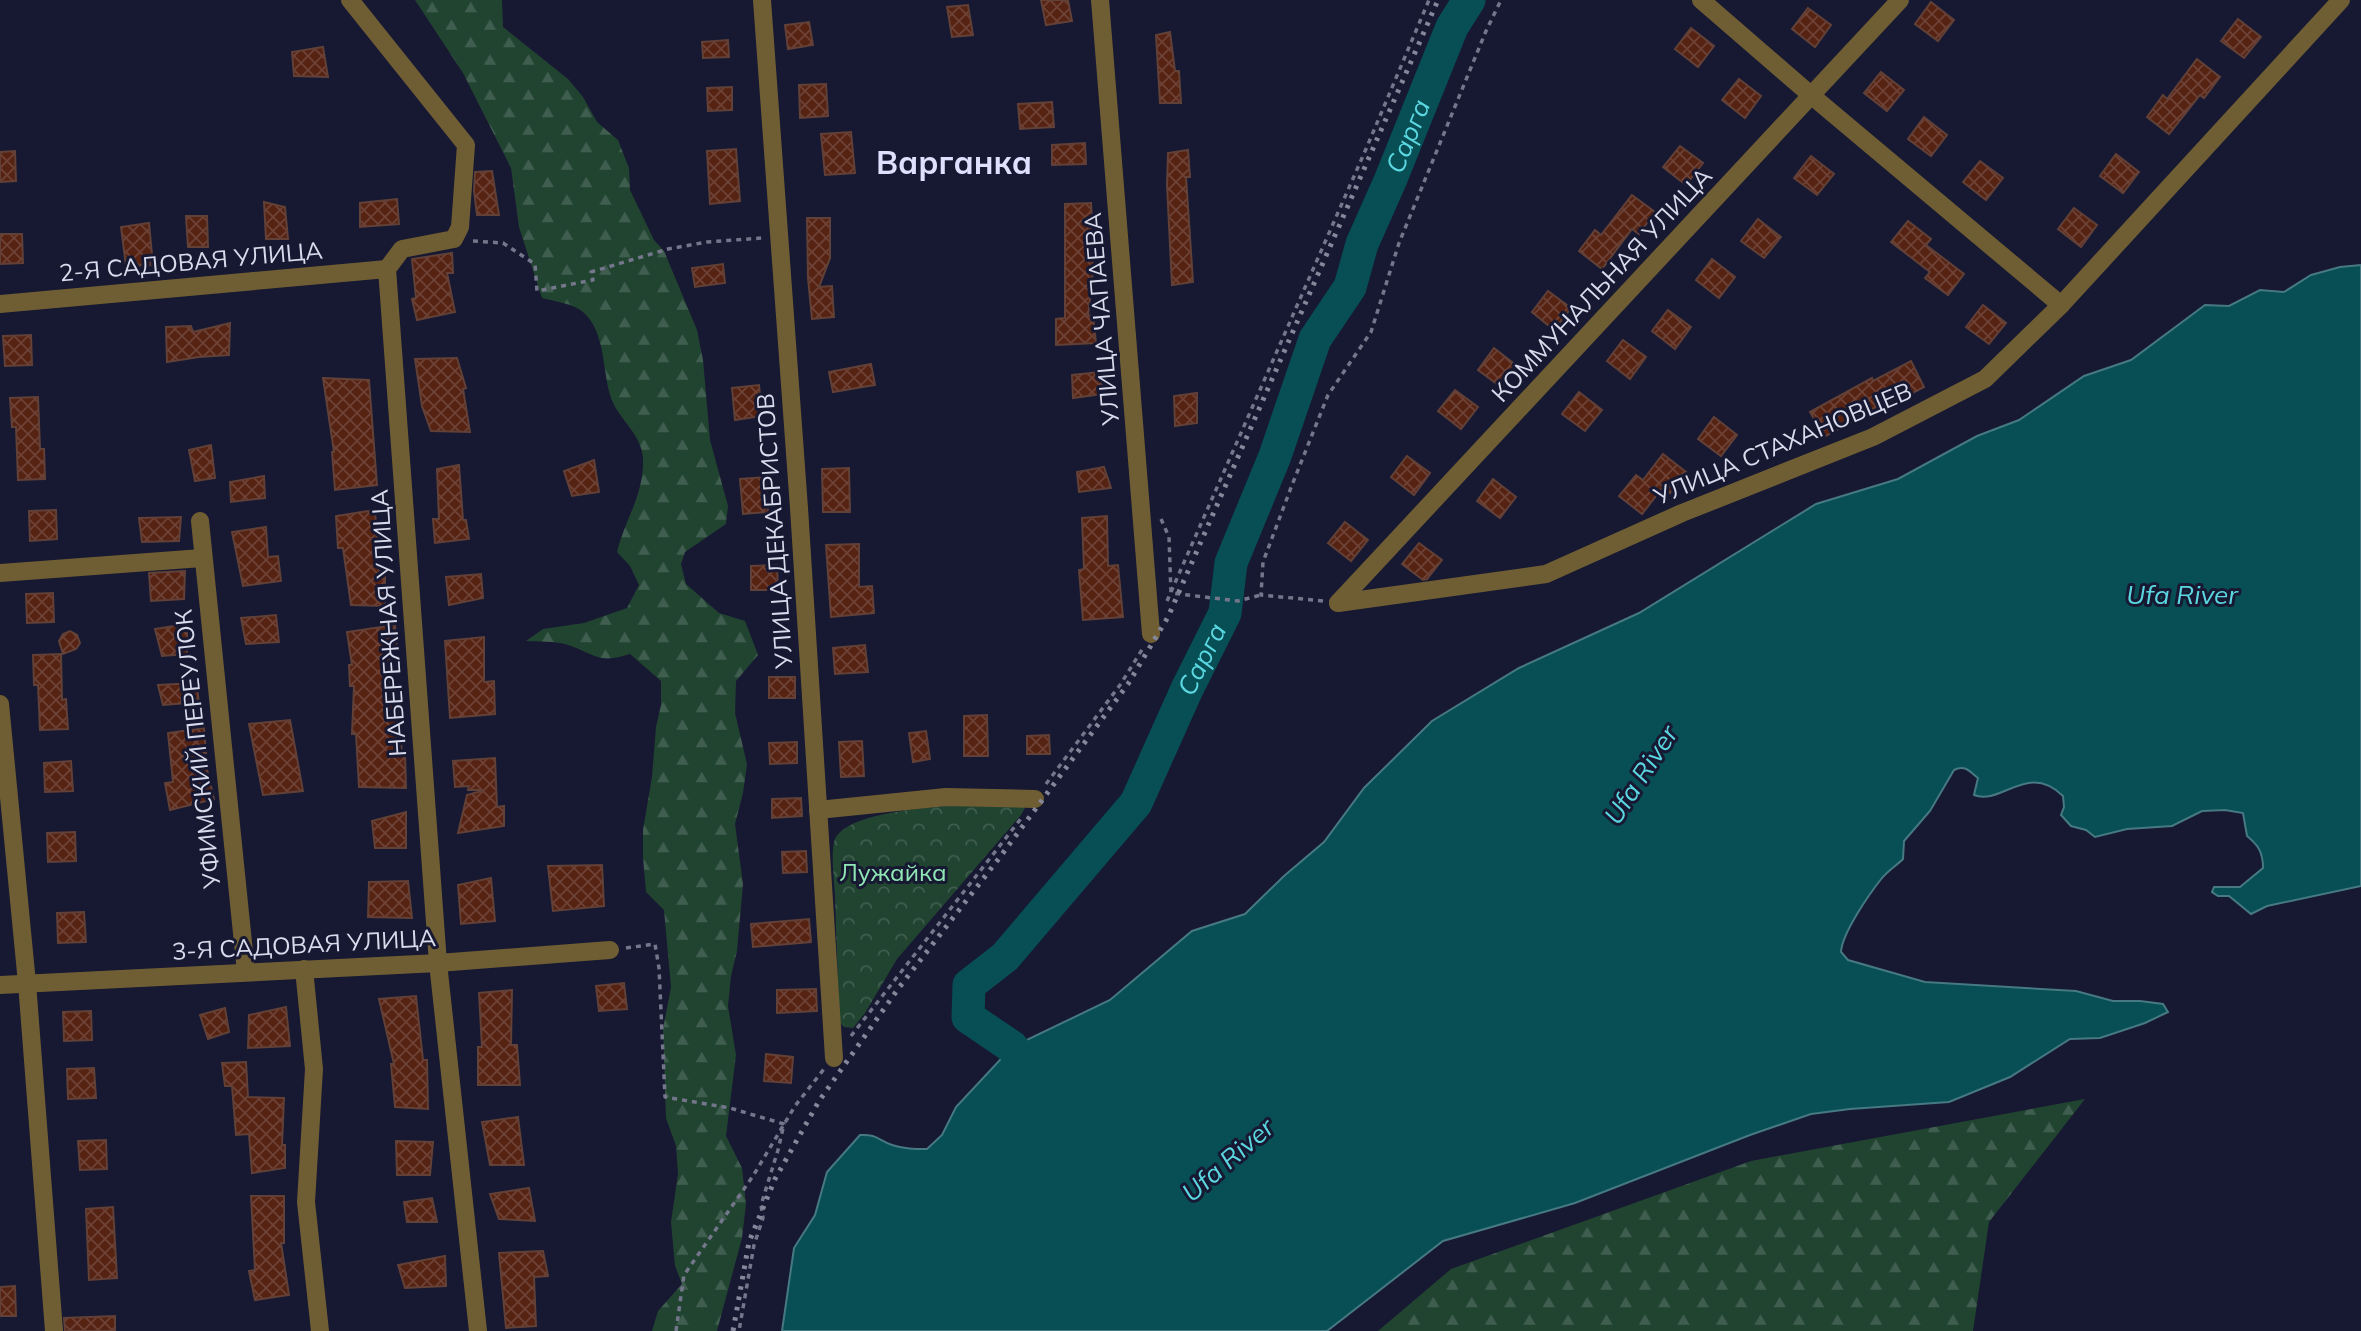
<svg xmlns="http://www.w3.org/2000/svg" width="2361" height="1331" viewBox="0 0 2361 1331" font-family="Mulish,sans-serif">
<defs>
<pattern id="forest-firs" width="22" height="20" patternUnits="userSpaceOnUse" patternTransform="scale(1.75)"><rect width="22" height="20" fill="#214431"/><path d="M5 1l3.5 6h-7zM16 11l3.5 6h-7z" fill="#405e4f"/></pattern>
<pattern id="park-crowns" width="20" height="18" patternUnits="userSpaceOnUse" patternTransform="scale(1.75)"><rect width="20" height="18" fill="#214431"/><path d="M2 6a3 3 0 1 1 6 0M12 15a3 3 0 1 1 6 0" fill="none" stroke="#405e4f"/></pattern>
<pattern id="building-cross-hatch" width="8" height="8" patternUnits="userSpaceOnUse" patternTransform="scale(1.75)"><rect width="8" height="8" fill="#562313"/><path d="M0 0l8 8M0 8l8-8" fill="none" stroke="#6e4236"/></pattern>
</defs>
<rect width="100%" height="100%" fill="#171831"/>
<g fill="url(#forest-firs)">
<path d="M415 0H502L503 27 568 79 583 97 597 122 618 140 629 168 630 190 654 240 664 251 697 330 703 360 710 440 728 506 726 524 685 552 681 564 686 584 719 613 745 621 758 655 736 681 735 713 747 764 743 793 735 824 743 884 737 951 731 976 728 1006 736 1055 726 1136 742 1168 746 1204 742 1238 717 1331H652L658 1311 682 1284 675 1266 671 1222 678 1174 676 1146 666 1118 663 1029 671 987 664 910 646 892 643 858V830L652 777 656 727 661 705V681L630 654C596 665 595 653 565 644 554 641 538 642 526 641L543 629 584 623 627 608 639 585 630 566 617 552C625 519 644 495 643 459 642 434 619 420 611 398 602 371 606 332 583 312 574 304 554 301 542 298L519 227 511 168 463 73Z"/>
<polygon points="2085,1099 1989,1222 1973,1331 1378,1331 1451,1269 1751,1161"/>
</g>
<path fill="url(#park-crowns)" d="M1022 803 1025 808 1021 815 897 959 865 1013 853 1028 844 1027 840 1023C838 981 836 938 835 895 834 881 831 855 834 842 844 804 989 804 1022 803Z"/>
<path fill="#074f55" stroke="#467982" stroke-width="2" d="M2361 265V886L2267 906 2251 914 2229 896H2218L2212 892 2214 887H2240L2263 868C2263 852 2258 845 2247 836L2243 813 2225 810 2202 811 2172 826 2127 829 2095 837 2086 830 2071 826 2061 815 2064 807 2063 796C2028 761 2001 806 1974 795L1978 778C1970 772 1965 764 1954 770L1930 811 1904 841 1903 859C1897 865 1888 871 1882 878 1870 893 1842 933 1841 952L1848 960 1925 982 2076 991 2113 1001H2140L2163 1004 2168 1012 2145 1023 2100 1038 2070 1039 2010 1077 1949 1102 1850 1109 1811 1114 1750 1135 1575 1203 1443 1241 1327 1331H782L794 1248 815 1215 827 1172 860 1135C877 1134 878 1140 892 1145 904 1149 915 1149 927 1149L942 1135 956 1107 1012 1047 1110 1000 1192 931 1245 914 1284 876 1324 842 1364 788 1432 721 1519 668 1639 613 1816 504 1898 479 1977 436 2019 420 2084 376 2131 360 2205 305 2229 306 2260 290 2284 292 2311 275 2340 267Z"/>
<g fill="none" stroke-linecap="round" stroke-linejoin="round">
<path stroke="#074f55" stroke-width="33" id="s1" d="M1040 1082 1012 1047 968 1017 969 985 1005 957 1136 803 1187 689 1225 613 1231 563 1275 456 1315 339 1350 287 1362 244 1390 181 1452 27 1469 0"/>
</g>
<g fill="url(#building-cross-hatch)" stroke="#614037" stroke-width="2">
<polygon points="1041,0 1068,0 1072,21 1046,25"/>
<polygon points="1931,2 1954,20 1938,41 1915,24"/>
<polygon points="968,5 973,35 952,37 947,7"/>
<polygon points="1808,8 1831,25 1815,47 1792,29"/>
<polygon points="2238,19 2261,37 2244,58 2221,41"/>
<polygon points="809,22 813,45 788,49 785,25"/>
<polygon points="1691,28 1714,46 1698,67 1675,49"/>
<polygon points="1170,32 1175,71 1179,71 1181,103 1160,103 1156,35"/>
<polygon points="728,40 729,57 703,58 702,42"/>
<polygon points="323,47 328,77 294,76 292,52"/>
<polygon points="2197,59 2220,77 2204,98 2200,95 2169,134 2147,117 2163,95 2167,99"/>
<polygon points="1881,72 1904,90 1887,111 1864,93"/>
<polygon points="1739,79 1761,96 1745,118 1722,100"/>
<polygon points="826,84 828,116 800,118 799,85"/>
<polygon points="732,87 732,110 708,111 707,88"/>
<polygon points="1052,102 1054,127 1020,129 1018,104"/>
<polygon points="1924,117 1947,135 1931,156 1908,139"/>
<polygon points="851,132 855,173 825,175 821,134"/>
<polygon points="1085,143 1086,164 1052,165 1052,145"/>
<polygon points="1680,146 1703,163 1686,185 1663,167"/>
<polygon points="736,149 740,201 710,204 707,151"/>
<polygon points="1188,150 1190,177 1186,177 1193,282 1172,285 1167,185 1168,153"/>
<polygon points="15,151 16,181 0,182 0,152"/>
<polygon points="2116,154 2139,172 2123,193 2100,176"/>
<polygon points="1811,156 1834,174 1817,195 1794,178"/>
<polygon points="1980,161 2003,178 1986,200 1963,182"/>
<polygon points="492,171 499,215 477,215 474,191 475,172"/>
<polygon points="1632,195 1655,212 1639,234 1632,229 1602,269 1579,251 1595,230 1601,235"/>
<polygon points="397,199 399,224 360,227 360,203"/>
<polygon points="264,202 285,207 288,239 266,239"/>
<polygon points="1091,203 1092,220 1090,220 1093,271 1088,316 1093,315 1096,343 1056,345 1056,319 1065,318 1065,204"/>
<polygon points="2074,208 2097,225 2081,247 2058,229"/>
<polygon points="186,216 207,216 208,247 188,247"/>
<polygon points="807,218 830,218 830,258 819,287 832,286 834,317 812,319 808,278"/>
<polygon points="1758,219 1781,237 1764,258 1741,241"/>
<polygon points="1908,221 1931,239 1926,245 1964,274 1948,295 1925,278 1930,272 1891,242"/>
<polygon points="149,223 153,265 126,266 121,227"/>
<polygon points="0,234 22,234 23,263 0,264"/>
<polygon points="452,253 453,273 447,273 455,312 417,320 412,299 416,298 412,259"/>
<polygon points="1712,259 1735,277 1719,298 1696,280"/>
<polygon points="723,264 725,283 695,287 692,268"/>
<polygon points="1548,291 1571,308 1554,330 1532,312"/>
<polygon points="1983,305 2006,323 1989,344 1966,327"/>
<polygon points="1668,310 1691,327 1675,349 1652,331"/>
<polygon points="230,323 229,355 199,357 167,362 166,327 191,326 193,332"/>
<polygon points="31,335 32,365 5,366 3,336"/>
<polygon points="1623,340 1646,357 1630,379 1607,361"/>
<polygon points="1494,348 1517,366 1501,387 1478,370"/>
<polygon points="457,358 466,388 463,389 470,432 431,431 422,406 415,359"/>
<polygon points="1911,361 1924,387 1899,400 1898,397 1824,437 1810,412 1872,378 1873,381"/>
<polygon points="871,364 875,385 833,392 829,372"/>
<polygon points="1100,372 1103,394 1073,398 1072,375"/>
<polygon points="323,378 369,380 377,485 335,490 332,452 334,452"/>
<polygon points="759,385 762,416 735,420 732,388"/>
<polygon points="1455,390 1478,407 1461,429 1438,411"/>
<polygon points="1579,392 1602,410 1585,431 1562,414"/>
<polygon points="1197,393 1197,423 1175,426 1174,396"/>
<polygon points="38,397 40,449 44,449 45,479 18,480 16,427 12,427 10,398"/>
<polygon points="1714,417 1737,435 1721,456 1698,439"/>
<polygon points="211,445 215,478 195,481 189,450"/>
<polygon points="1663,454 1686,472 1670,493 1663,487 1642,514 1619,496 1636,475 1643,480"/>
<polygon points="1407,456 1430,473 1414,495 1391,477"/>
<polygon points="594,460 599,492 572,496 564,471"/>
<polygon points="459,465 463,520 466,520 469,539 435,543 433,519 439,519 437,469"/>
<polygon points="1104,467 1111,488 1079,492 1077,472"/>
<polygon points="849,468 850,512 823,512 822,469"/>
<polygon points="264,476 265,498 231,502 230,482"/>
<polygon points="766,477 768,512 743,514 740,479"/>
<polygon points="1493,479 1516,497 1500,518 1477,501"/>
<polygon points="56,510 57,539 30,541 29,511"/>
<polygon points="375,510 379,573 385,573 385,606 351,605 343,548 338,548 336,516"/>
<polygon points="1107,516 1108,566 1118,565 1123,617 1083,620 1079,570 1084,569 1082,518"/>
<polygon points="181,517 179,541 142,542 139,518"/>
<polygon points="1345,522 1368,540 1351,561 1328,543"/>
<polygon points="266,527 268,557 278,556 281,581 243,586 232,532"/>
<polygon points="1419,543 1442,560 1427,579 1423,580 1402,564"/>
<polygon points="859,544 859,587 872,586 874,613 831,617 826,545"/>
<polygon points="777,565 778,590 751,590 751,566"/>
<polygon points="185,571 184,599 151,601 149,573"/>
<polygon points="481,574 483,598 449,605 446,577"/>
<polygon points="53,593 54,622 27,623 26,594"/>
<polygon points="276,615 279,642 246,644 241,618"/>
<polygon points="187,624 187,654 162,656 155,629"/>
<polygon points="395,625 397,650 387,650 398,709 402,754 405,753 406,788 359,787 356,734 352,734 354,686 350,686 349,665 352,665 347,632"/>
<polygon points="70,631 77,635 80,643 76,649 63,654 59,641 63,634"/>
<polygon points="484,637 484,682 494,681 495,714 450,718 445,641"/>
<polygon points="865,645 868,672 835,674 833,648"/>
<polygon points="61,654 62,700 66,699 68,729 40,730 38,685 34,685 33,655"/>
<rect x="769" y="677" width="26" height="21"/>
<polygon points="196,683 199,702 163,705 158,685"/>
<polygon points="987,715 988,756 964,756 964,716"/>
<polygon points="290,720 303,791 263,795 249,724"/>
<polygon points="204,728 206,753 203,753 214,799 170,810 165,783 173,782 168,733"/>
<polygon points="926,731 930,759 913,762 909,733"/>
<polygon points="1049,735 1050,754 1027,754 1027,736"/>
<polygon points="862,741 864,776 841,777 839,742"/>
<polygon points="797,742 797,763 770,764 769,743"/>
<polygon points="495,758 497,807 504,806 504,826 458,833 467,795 485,790 468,790 469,786 455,787 453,761"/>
<polygon points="71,761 73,791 45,792 44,763"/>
<polygon points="801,798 802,816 772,818 772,799"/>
<polygon points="406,812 406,848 375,848 372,821"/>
<polygon points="75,832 76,861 48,862 47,833"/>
<polygon points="806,851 807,872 783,873 782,852"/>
<polygon points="602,865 604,906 553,911 548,866"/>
<polygon points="491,878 495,921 461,924 458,885"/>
<polygon points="408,881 412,918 368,917 369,882"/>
<polygon points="84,912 86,942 58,943 57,913"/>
<polygon points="809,919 811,942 753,947 751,924"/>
<polygon points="624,983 627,1009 599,1011 596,986"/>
<polygon points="816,989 817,1011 777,1013 777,990"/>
<polygon points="512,990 511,1045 517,1045 520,1085 478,1085 478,1047 482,1047 479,993"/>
<polygon points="416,996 423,1060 427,1060 428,1109 395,1107 391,1064 394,1064 379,999"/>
<polygon points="286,1007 290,1046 248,1048 249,1015"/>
<polygon points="225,1008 229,1032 208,1039 200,1015"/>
<polygon points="91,1011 92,1040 64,1041 63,1012"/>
<polygon points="766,1054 793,1057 791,1083 764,1081"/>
<polygon points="246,1062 248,1097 284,1098 282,1145 285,1145 285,1168 252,1173 249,1134 236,1135 232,1086 225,1086 222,1063"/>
<polygon points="94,1068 96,1098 68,1099 67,1069"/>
<polygon points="518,1117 524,1165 490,1165 482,1122"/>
<polygon points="106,1140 107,1169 80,1170 78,1141"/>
<polygon points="396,1141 433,1142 430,1175 397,1175"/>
<polygon points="529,1188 535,1221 499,1219 490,1194"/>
<polygon points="251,1196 284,1196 284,1243 281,1243 289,1295 255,1300 249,1271 255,1270"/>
<polygon points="432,1198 437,1222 407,1222 404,1202"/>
<polygon points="113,1207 117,1278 89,1280 86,1209"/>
<polygon points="543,1251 548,1276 534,1277 536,1326 506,1328 499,1253"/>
<polygon points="445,1256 446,1286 405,1288 398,1265"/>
<polygon points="15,1286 16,1316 0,1316 0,1287"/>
<polygon points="115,1316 115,1331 65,1331 64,1318"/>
</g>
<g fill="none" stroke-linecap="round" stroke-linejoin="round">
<g stroke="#74768b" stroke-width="3.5" stroke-dasharray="5 5" stroke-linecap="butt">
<polyline points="473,241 503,243 535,264 537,291 593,280 591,272 668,249 707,242 762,238"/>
<polyline points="1161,519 1169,537 1171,593 1238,601 1261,595"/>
<polyline points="1167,601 1366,149 1429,0"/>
<polyline points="1323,601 1261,595 1263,562 1292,485 1328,395 1371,332 1399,243 1486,31 1501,0"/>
<polyline points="1046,784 1120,685 1143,648"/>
<polyline points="626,948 655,944 659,968 665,1097 730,1108 784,1124 778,1150 761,1205 763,1218 754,1245 739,1331"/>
<polyline points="851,1036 1023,816"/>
<polyline points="676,1331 684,1275 753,1176 795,1106 824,1069"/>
</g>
<g stroke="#6f5e34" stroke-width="18">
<polyline points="350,0 466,145 460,227 454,239 402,249 387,269 438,963 478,1331"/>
<polyline points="762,0 799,508 834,1058"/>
<polyline points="1100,0 1151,634"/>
<polyline points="1701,0 1812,96 2061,305"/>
<polyline points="0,304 387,269"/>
<polyline points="200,521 246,972"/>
<polyline points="0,573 202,558"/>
<polyline points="1338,603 1546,574 1682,513 1873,437 1985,379 2061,305 2341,0"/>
<polyline points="1338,603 1900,0"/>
<polyline points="0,704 27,983 54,1331"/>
<polyline points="818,810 946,797 1035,799"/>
<polyline points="304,969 314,1069 306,1202 320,1331"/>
<polyline points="0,985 438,963 610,950"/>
</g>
<polyline stroke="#85879b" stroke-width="5" stroke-dasharray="3.5 7" stroke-linecap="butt" points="733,1331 749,1242 775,1179 819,1101 898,989 1000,857 1128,684 1168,617 1438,0"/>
</g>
<g text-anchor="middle" stroke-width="6" stroke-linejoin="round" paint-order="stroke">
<g font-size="24" fill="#d8dbec" stroke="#171831">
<text transform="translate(191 262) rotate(-5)" y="8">2-Я САДОВАЯ УЛИЦА</text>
<text transform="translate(1602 285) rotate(-47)" y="8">КОММУНАЛЬНАЯ УЛИЦА</text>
<text transform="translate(1102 319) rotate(-95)" y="8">УЛИЦА ЧАПАЕВА</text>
<text transform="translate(1783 444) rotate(-23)" y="8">УЛИЦА СТАХАНОВЦЕВ</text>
<text transform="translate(775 531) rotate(-94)" y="8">УЛИЦА ДЕКАБРИСТОВ</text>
<text transform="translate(389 623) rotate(-94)" y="8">НАБЕРЕЖНАЯ УЛИЦА</text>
<text transform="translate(198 749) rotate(-96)" y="8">УФИМСКИЙ ПЕРЕУЛОК</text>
<text transform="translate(304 945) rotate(-3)" y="8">3-Я САДОВАЯ УЛИЦА</text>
</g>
<g font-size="24" fill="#8fe7b6" stroke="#171831">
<text x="893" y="881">Лужайка</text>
</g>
<g font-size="26" font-style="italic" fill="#5bd7e1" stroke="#171831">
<text dy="9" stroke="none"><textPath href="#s1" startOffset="1102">Сарга</textPath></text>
<text x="2182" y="604">Ufa River</text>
<text dy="9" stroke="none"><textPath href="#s1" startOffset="536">Сарга</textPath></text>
<text transform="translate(1641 775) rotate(-57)" y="9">Ufa River</text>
<text transform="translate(1228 1160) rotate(-41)" y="9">Ufa River</text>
</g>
<g font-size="32" font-weight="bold" fill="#dde1fd" stroke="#171831">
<text x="954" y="174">Варганка</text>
</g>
</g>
</svg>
